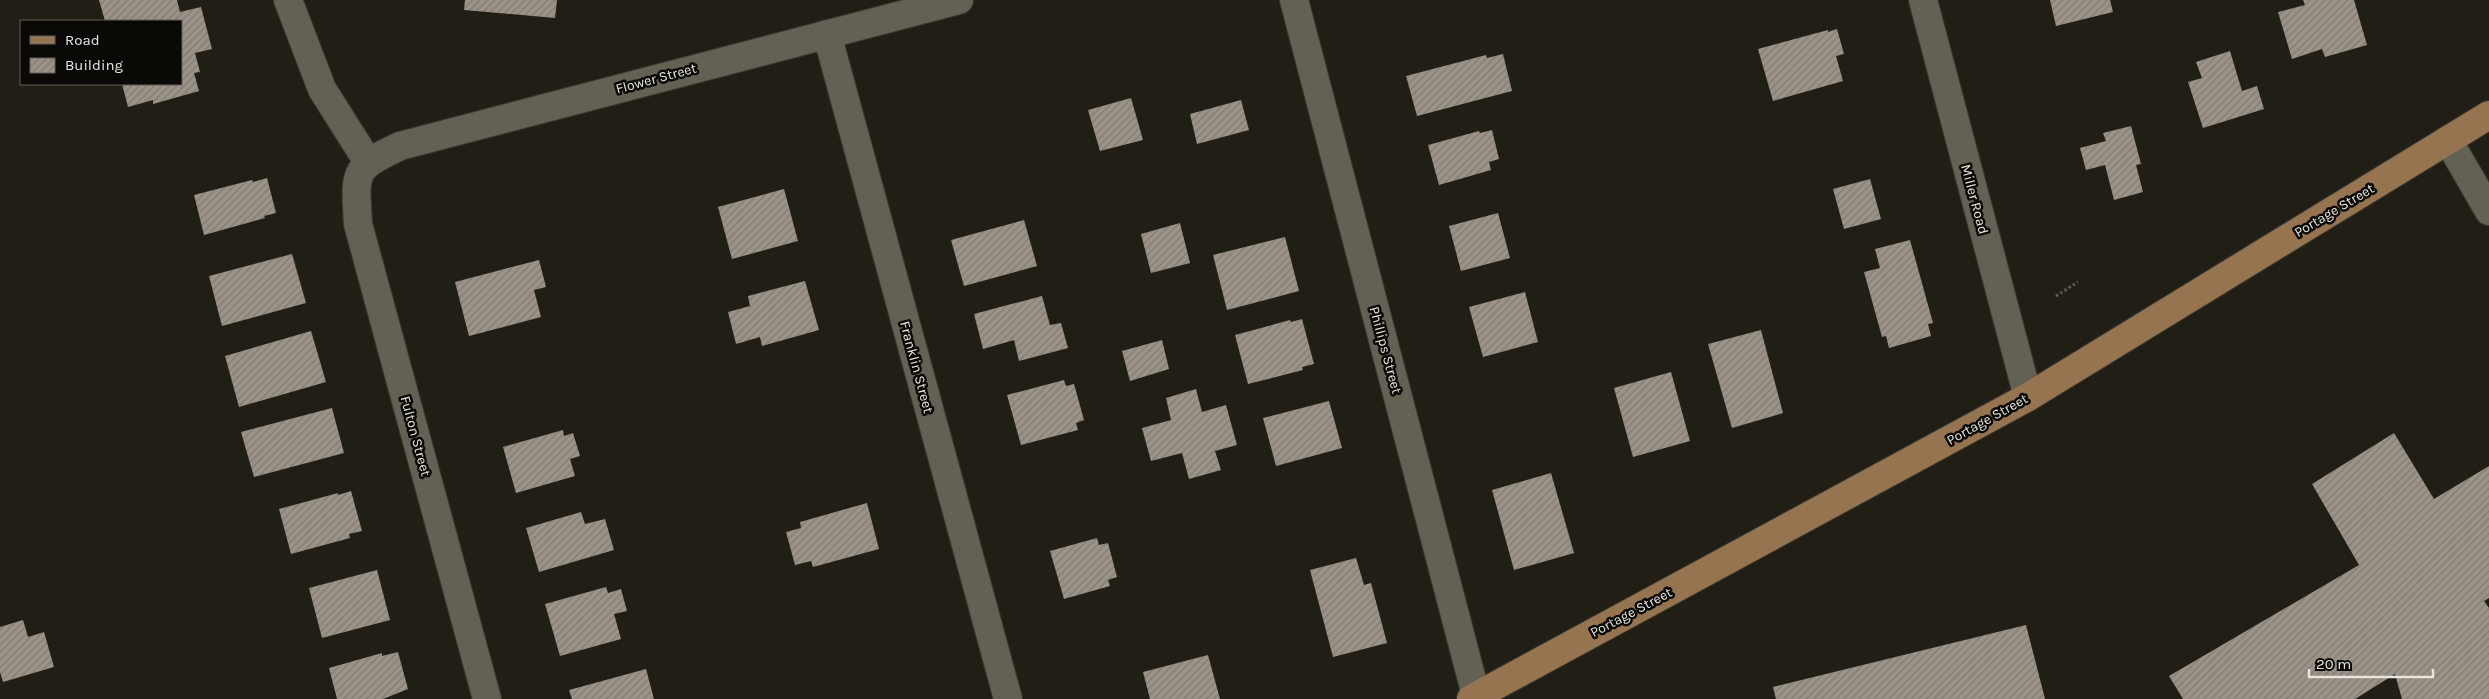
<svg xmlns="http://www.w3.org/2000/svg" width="2489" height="699" viewBox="0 0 2489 699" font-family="Karla,sans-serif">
<defs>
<pattern id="building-hatch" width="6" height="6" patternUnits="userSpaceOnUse" patternTransform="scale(1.25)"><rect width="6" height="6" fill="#9b9288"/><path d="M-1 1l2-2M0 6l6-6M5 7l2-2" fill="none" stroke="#817b73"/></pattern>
</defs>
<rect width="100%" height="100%" fill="#211f15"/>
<g fill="url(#building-hatch)">
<polygon points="99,0 177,0 180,12 201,7 212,49 195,53 200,72 194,73 199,91 153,104 153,100 128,107 122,84 181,84 181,21 105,21"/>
<polygon points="465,0 557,0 555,18 464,10"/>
<polygon points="2050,0 2110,0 2113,12 2056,26"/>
<polygon points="2303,0 2354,0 2367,45 2325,57 2322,49 2292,59 2278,12 2305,5"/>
<polygon points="1837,29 1844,54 1836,56 1843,81 1773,101 1758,49 1828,30 1828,32"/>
<polygon points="2230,51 2242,91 2257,86 2264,109 2203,128 2188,82 2202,78 2196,62"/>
<polygon points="1503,54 1512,91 1417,116 1406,76 1486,55 1487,58"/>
<polygon points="1131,98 1143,140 1100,151 1088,110"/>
<polygon points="1241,100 1249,130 1197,144 1190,114"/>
<polygon points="2131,126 2141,164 2136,165 2143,192 2114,200 2105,165 2086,170 2080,148 2106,141 2103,133"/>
<polygon points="1492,130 1499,159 1489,162 1491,170 1439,185 1428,145 1479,131 1480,133"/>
<polygon points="267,178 276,213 264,216 265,218 204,235 194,195 252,180 253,182"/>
<polygon points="1870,179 1881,219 1844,229 1833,189"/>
<polygon points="784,189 798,241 732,259 718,207"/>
<polygon points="1498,213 1510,258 1461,271 1449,226"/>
<polygon points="1024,220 1037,266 964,286 951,240"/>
<polygon points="1180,223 1190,263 1151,273 1141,234"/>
<polygon points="1285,237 1299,291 1227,310 1213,255"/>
<polygon points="1910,240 1933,323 1928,324 1931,336 1889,348 1886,336 1882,337 1864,272 1880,268 1875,249"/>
<polygon points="292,254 306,303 222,326 209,276"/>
<polygon points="539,260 546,287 534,290 541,317 469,336 455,282"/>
<polygon points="805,281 819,330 762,346 760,337 736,344 728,312 750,306 748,296"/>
<polygon points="1525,292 1538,342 1483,357 1469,307"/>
<polygon points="1042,296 1050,325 1061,323 1068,348 1019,361 1014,340 983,349 974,314"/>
<polygon points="1302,319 1314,364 1302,367 1303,370 1248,384 1235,335 1290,320 1291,322"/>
<polygon points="1761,330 1783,413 1732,428 1708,344"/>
<polygon points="311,331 326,382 239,407 225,356"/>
<polygon points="1162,340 1169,369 1130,381 1122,351"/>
<polygon points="1671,372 1690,441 1633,457 1614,388"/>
<polygon points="1064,380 1066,386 1074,384 1084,420 1076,423 1078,430 1021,445 1007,395"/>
<polygon points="1196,389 1202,412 1226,405 1237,445 1215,451 1221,470 1189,479 1182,453 1151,461 1142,428 1171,420 1166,398"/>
<polygon points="1329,401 1342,448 1276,466 1263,418"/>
<polygon points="332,408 344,453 254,477 241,432"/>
<polygon points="563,430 564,436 573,433 580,456 570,459 575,476 516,493 503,447"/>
<polygon points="2394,433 2434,499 2489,466 2489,598 2484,601 2489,608 2489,699 2402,699 2395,674 2355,699 2183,699 2169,676 2359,565 2312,484"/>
<polygon points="1551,473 1574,553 1514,570 1492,490"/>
<polygon points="351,491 362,531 349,534 350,538 291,554 279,509 338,493 338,495"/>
<polygon points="867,503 879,549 813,567 811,561 795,565 786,532 801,528 800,522"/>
<polygon points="581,512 585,524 605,519 614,550 539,572 526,528"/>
<polygon points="1097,538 1099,545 1108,543 1117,577 1108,580 1110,586 1064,599 1050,551"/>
<polygon points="1356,558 1364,585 1371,583 1387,643 1333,657 1310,570"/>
<polygon points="377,570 390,620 322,638 309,588"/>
<polygon points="606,587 608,593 621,589 627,611 614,614 621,639 560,656 545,604"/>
<polygon points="23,620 28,637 44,632 54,667 3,682 0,672 0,627"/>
<polygon points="2026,625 2045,699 1776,699 1773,687"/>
<polygon points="398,652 408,689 383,699 337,699 329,668 382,653 382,656"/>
<polygon points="1208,655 1220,699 1150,699 1143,672"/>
<polygon points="646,669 654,699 572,699 569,690"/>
</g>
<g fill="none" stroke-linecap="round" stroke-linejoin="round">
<defs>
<g id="minor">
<polyline points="288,0 322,89 368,162"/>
<polyline points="1294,0 1477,699"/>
<polyline points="1923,0 2028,397"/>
<polyline points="827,34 1008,699"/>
<polyline points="2448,140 2489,211"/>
<path d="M487 699 358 224C355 171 352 169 400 146L959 0"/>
</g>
<polyline id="major" points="1471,699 2028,397 2489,115"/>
</defs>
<use href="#minor" stroke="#3b3933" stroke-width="30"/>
<use href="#major" stroke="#3b3933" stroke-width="30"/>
<polyline stroke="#5e5d54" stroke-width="3" stroke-dasharray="2.5 2.5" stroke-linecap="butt" points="2056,296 2078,282"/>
<use href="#minor" stroke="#636054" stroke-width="28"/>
<use href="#major" stroke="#95744f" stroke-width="28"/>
</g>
<g text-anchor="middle" stroke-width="5" stroke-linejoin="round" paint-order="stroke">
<g font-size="14" fill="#e6e5de" stroke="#0a0905">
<text transform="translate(656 78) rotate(-15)" y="5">Flower Street</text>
<text transform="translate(1975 199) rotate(75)" y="5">Miller Road</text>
<text transform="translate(2334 210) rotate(-31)" y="5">Portage Street</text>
<text transform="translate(1386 350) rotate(75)" y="5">Phillips Street</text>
<text transform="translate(917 367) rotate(75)" y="5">Franklin Street</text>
<text transform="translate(1987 419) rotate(-29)" y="5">Portage Street</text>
<text transform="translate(416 436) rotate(75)" y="5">Fulton Street</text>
<text transform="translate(1631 612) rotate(-28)" y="5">Portage Street</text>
</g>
</g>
<rect x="20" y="20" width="162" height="65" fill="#0a0905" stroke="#62615c"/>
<rect x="30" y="36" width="25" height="8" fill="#95744f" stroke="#62615c"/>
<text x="65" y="45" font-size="15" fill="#e6e5de">Road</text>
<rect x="30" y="58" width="25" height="15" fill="url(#building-hatch)" stroke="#62615c"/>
<text x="65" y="70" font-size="15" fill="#e6e5de">Building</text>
<path d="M2309 669v8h124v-8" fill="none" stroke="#e6e5de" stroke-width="2.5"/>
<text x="2316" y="669" font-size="15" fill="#e6e5de" stroke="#0a0905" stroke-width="4" paint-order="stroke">20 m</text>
</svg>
